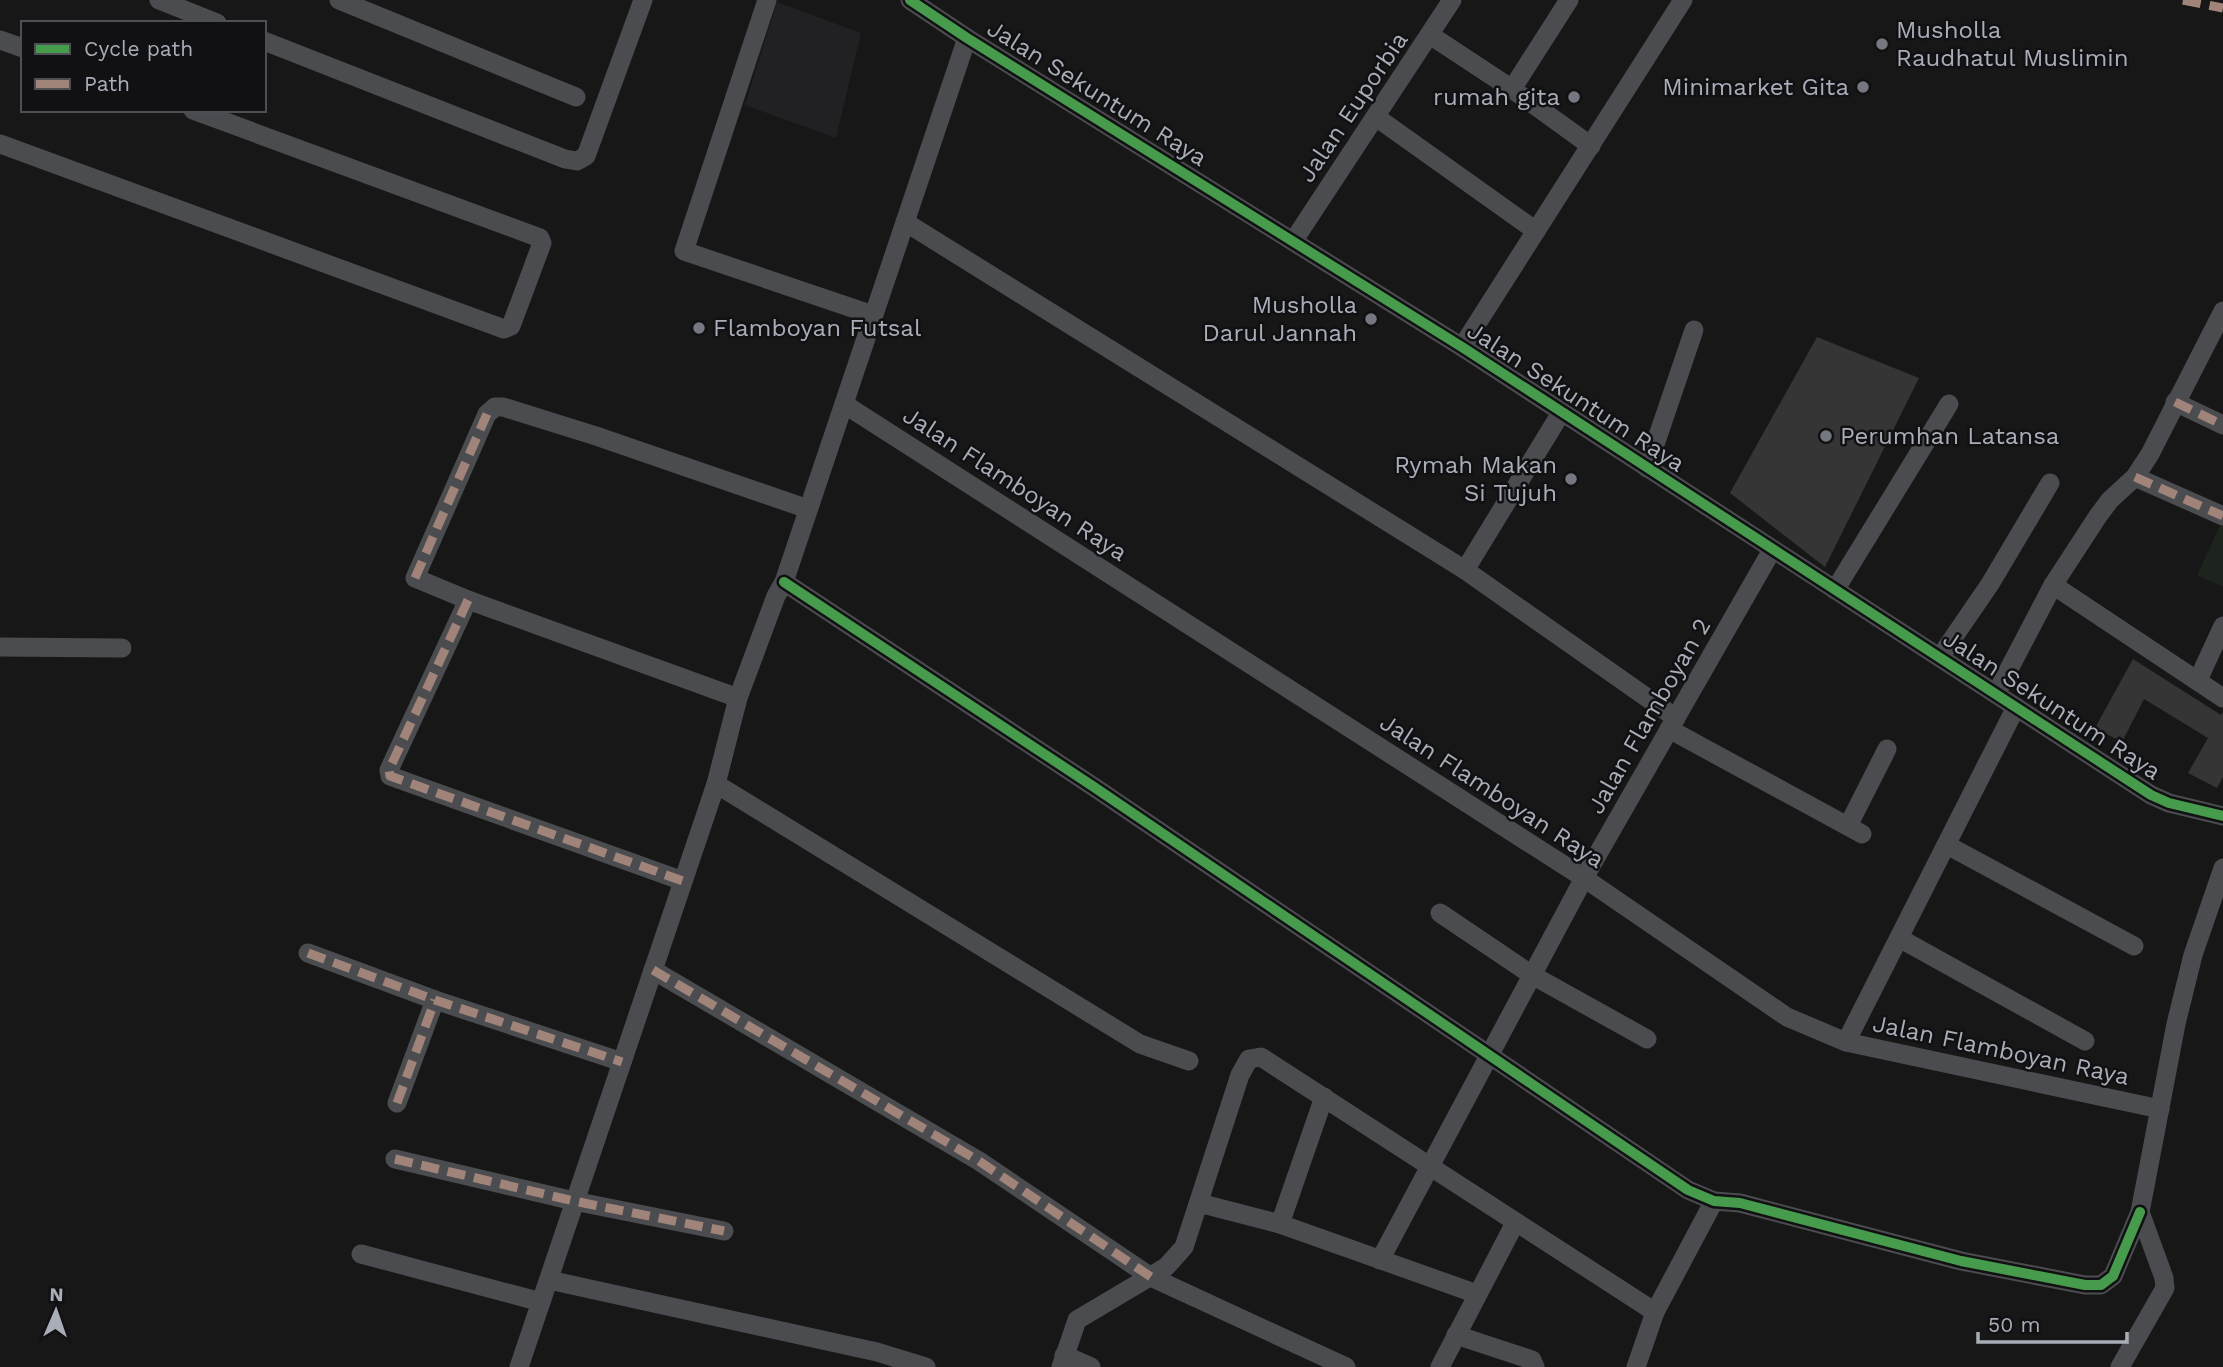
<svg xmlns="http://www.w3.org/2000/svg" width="2223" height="1367" viewBox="0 0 2223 1367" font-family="'Work Sans',sans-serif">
<rect width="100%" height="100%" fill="#171717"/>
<polygon fill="#212123" points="777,2 861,33 836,138 745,105"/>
<polygon fill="#1d241e" points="2221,524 2223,524 2223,587 2197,575"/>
<g fill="#353536">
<polygon points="1817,337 1919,378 1825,567 1730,493"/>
<polygon points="2133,659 2221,715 2223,712 2223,777 2217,788 2188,773 2208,738 2144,699 2122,742 2095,728"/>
</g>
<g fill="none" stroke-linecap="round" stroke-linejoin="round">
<g stroke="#4b4c50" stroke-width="19">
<polyline points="159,0 217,23"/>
<polyline points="339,0 576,97"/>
<polyline points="767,0 684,251 873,315"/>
<polyline points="910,0 967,38 1462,347 2151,795 2169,803 2223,816"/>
<polyline points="1430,35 1512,89 1591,146"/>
<polyline points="0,40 23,48"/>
<polyline points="264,41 565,159 577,161 586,156 643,0"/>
<polyline points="1512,89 1569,0"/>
<polyline points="1376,117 1536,231"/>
<polyline points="0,144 504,329 511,326 542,243 540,238 193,110"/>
<polyline points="905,222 1465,570 1676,718"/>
<polyline points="1294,240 1452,0"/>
<polyline points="1462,347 1683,0"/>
<polyline points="2175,402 2223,425"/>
<polyline points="844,404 1584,878 1787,1017 1846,1042 2160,1109"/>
<polyline points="1647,468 1694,330"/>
<polyline points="2135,477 2223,516"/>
<polyline points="1465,570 1561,413"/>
<polyline points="784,582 1094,787 1688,1190 1714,1201 1740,1203 1961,1261 2085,1285 2101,1285 2113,1276 2140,1212"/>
<polyline points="2053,585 2098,516 2110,500 2135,477 2150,454 2223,311"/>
<polyline points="1835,590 1949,404"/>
<polyline points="468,600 389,770 390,776 683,881"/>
<polyline points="0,647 122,648"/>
<polyline points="1940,657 1990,584 2050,483"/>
<polyline points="2198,680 2223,626"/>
<polyline points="1996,694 2053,585 2223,698"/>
<polyline points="738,698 468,600 415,578 487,414 495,407 503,407 596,436 808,509"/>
<polyline points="1669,729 1862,834"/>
<polyline points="716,784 1140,1044 1189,1061"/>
<polyline points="1848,826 1887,749"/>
<polyline points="1947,845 2134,946"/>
<polyline points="1440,913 1532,975 1647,1039"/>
<polyline points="1899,938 2085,1041"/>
<polyline points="308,953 435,1000 622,1062"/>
<polyline points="653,970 979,1161 1151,1277 1346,1367"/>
<polyline points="1846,1042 2016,707"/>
<polyline points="397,1103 435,1000"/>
<polyline points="395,1159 574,1201 724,1231"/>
<polyline points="1199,1203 1280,1224 1477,1294"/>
<polyline points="1280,1224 1324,1097"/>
<polyline points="361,1254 541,1302"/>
<polyline points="1380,1260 1584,878 1772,550"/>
<polyline points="549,1280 877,1352 926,1367"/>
<polyline points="1456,1335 1532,1360 1535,1367"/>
<polyline points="1064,1355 1091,1367"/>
<polyline points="519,1367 716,784 738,698 776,596 784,582 967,38"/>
<polyline points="1061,1367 1077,1320 1166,1267 1184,1247 1240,1075 1249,1059 1261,1057 1655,1312"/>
<polyline points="1440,1367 1515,1223"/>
<polyline points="1636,1367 1655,1312 1714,1201"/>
<polyline points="2120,1367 2165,1288 2164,1278 2140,1212 2176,1024 2193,955 2223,868"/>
</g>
<g stroke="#a18479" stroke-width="9" stroke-dasharray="18 9" stroke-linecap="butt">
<polyline points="2183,0 2223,8"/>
<polyline points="2175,402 2223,425"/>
<polyline points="2135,477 2223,516"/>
<polyline points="415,578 487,414"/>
<polyline points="468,600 389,770 390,776 683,881"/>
<polyline points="308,953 435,1000 622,1062"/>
<polyline points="653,970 979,1161 1151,1277"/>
<polyline points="397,1103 435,1000"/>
<polyline points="395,1159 574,1201 724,1231"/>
</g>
<defs>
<g id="cycleway">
<polyline points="910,0 967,38 1462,347 2151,795 2169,803 2223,816"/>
<polyline points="784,582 1094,787 1688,1190 1714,1201 1740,1203 1961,1261 2085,1285 2101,1285 2113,1276 2140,1212"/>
</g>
</defs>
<use href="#cycleway" stroke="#111113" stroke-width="15"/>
<use href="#cycleway" stroke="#469c4c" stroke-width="10"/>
</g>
<g fill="#757880" stroke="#111113" stroke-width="2.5">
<circle cx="1882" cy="44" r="7"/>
<circle cx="1863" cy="87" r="7"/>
<circle cx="1574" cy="97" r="7"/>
<circle cx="1371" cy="319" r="7"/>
<circle cx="699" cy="328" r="7"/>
<circle cx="1826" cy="436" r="7"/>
<circle cx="1571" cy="479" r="7"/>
</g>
<g text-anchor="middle" stroke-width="5" stroke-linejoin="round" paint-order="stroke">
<g font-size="24" fill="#a8adb8" stroke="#111113" text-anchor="end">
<text x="1896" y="38" text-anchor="start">Musholla<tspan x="1896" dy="28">Raudhatul Muslimin</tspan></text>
<text x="1849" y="95">Minimarket Gita</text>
<text x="1560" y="105">rumah gita</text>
<text x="1357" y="313">Musholla<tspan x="1357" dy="28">Darul Jannah</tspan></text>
<text x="713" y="336" text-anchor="start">Flamboyan Futsal</text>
<text x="1840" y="444" text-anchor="start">Perumhan Latansa</text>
<text x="1557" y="473">Rymah Makan<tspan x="1557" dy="28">Si Tujuh</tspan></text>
</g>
<g font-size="24" fill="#a8adb8" stroke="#111113">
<text transform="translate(1097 93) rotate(32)" y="8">Jalan Sekuntum Raya</text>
<text transform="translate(1353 107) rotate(-56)" y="8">Jalan Euporbia</text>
<text transform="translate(1576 397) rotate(33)" y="8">Jalan Sekuntum Raya</text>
<text transform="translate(1015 484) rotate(33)" y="8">Jalan Flamboyan Raya</text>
<text transform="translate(2052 705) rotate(33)" y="8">Jalan Sekuntum Raya</text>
<text transform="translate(1649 716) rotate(-60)" y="8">Jalan Flamboyan 2</text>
<text transform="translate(1492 791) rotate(33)" y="8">Jalan Flamboyan Raya</text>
<text transform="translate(2001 1050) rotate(12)" y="8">Jalan Flamboyan Raya</text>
</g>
</g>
<rect x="21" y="21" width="245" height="91" fill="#111113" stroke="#4d4f55" stroke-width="2"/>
<rect x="35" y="44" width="35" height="10" fill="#469c4c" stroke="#4d4f55" stroke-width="2"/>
<text x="84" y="56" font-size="21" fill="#a8adb8">Cycle path</text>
<rect x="35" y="79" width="35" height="10" fill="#a18479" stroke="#4d4f55" stroke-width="2"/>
<text x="84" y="91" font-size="21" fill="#a8adb8">Path</text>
<g transform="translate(56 1311) rotate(2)" stroke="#111113" stroke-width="5" paint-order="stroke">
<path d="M0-5L12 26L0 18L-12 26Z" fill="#a8adb8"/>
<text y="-10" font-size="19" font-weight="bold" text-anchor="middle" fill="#a8adb8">N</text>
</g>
<path d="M1978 1332v10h149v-10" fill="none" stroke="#a8adb8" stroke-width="3.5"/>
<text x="1988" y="1332" font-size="21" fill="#a8adb8" stroke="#111113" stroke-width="5" paint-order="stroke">50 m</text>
</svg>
